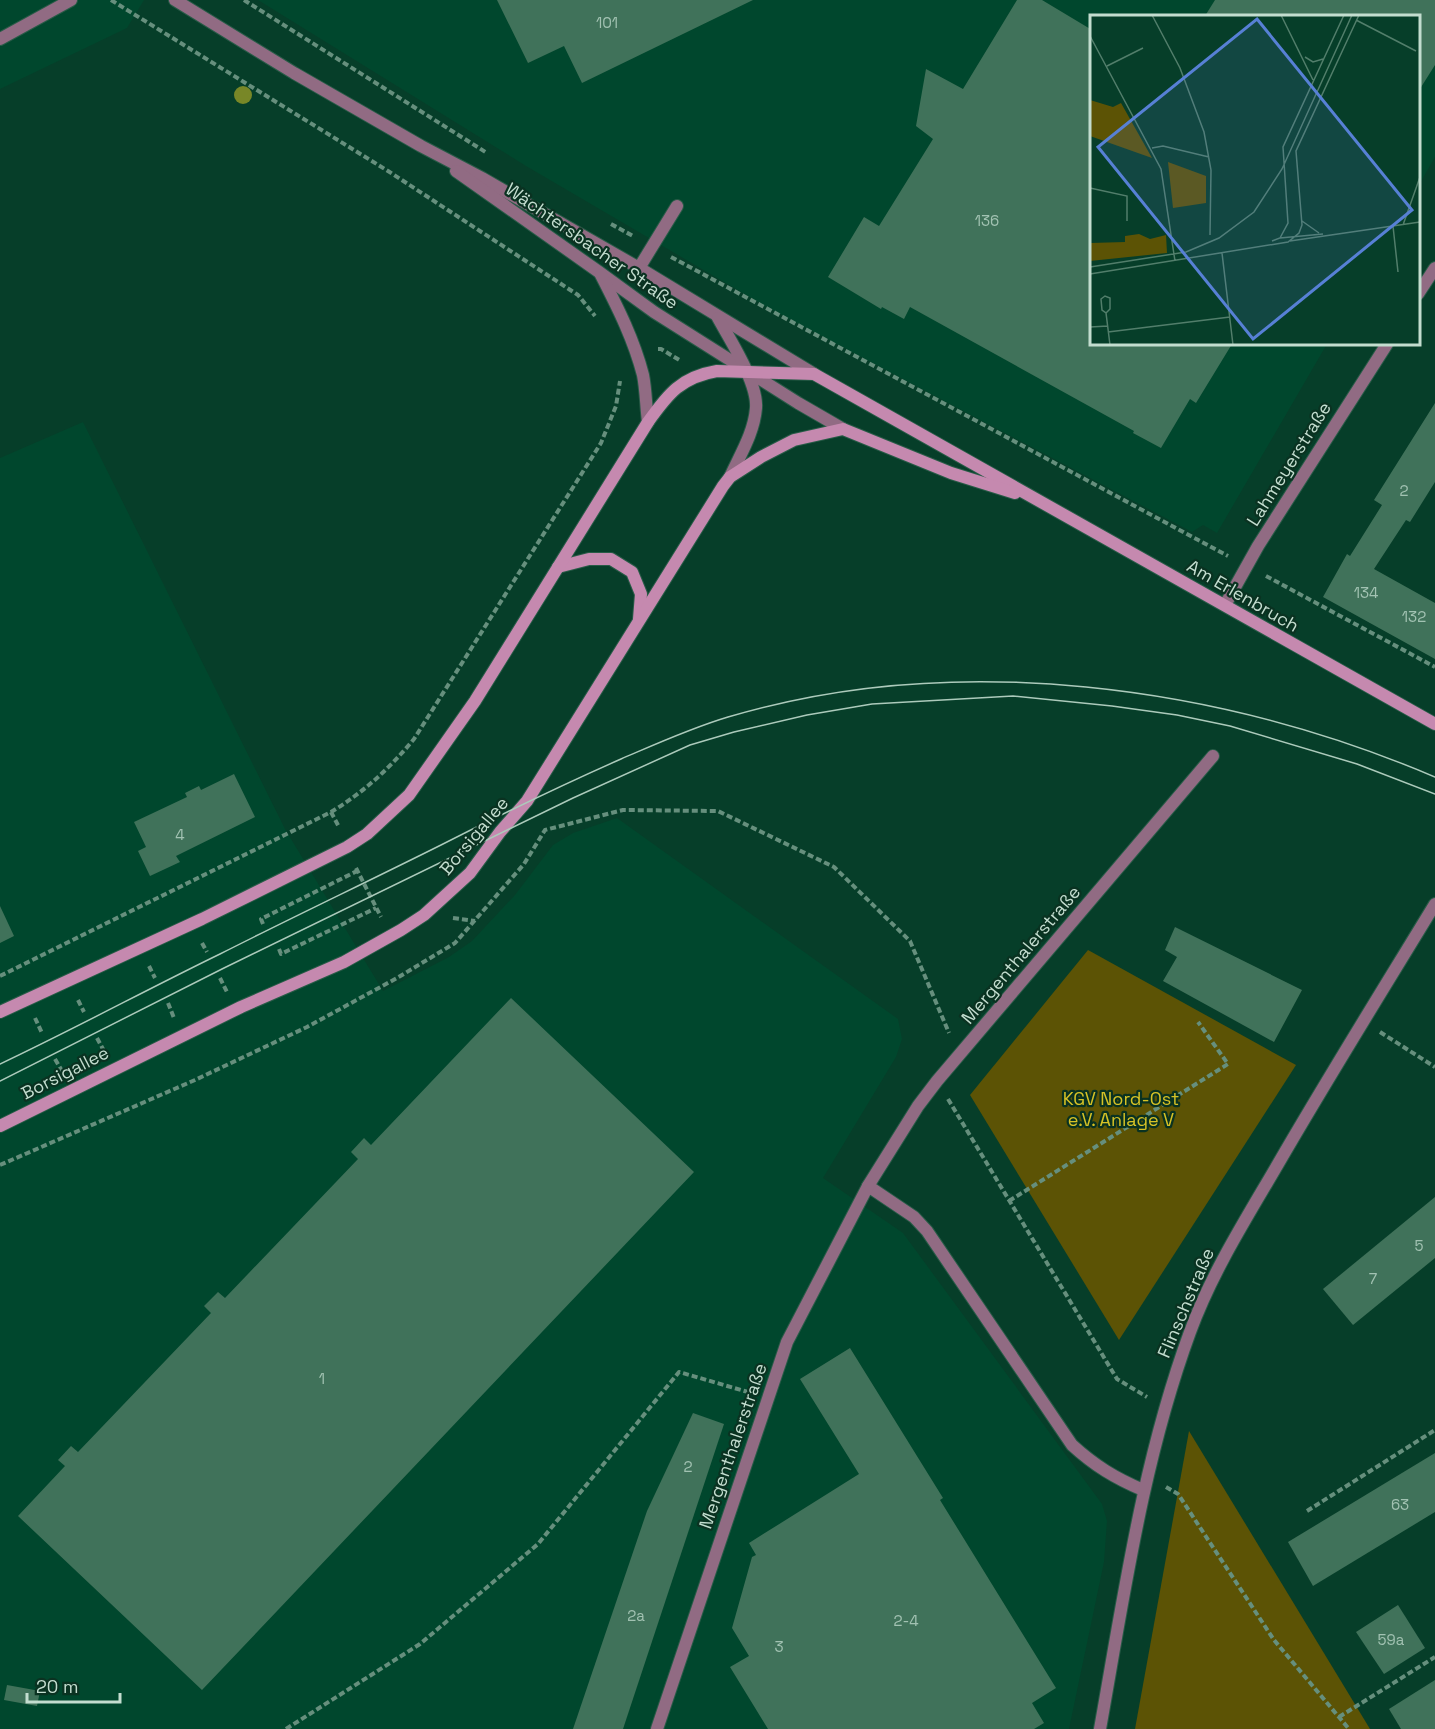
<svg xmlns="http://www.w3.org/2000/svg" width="1435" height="1729" viewBox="0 0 1435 1729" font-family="'Space Grotesk',sans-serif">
<rect width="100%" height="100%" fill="#063e29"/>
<g fill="#00472d">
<polygon points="0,0 144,0 127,28 0,89"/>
<polygon points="258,0 1435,0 1435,157 1419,185 1418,16 1092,16 1092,344 1327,344 1217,533 1203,525 1192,532 765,306 526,166"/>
<polygon points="83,422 285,829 383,991 449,957 472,941 515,895 553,845 573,833 617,818 898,1019 902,1039 896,1057 823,1178 903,1233 1102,1504 1107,1521 1104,1562 1069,1729 0,1729 0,458"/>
</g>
<g fill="#5c5305">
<polygon points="1088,950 1296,1065 1119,1340 970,1095"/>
<polygon points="1189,1431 1370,1729 1135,1729"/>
</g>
<g fill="#40725a">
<polygon points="497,0 753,0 582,83 564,46 528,63"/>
<polygon points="1017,0 1042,0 1092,30 1092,344 1232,344 1196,403 1190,399 1161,448 1133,433 1134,431 910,307 904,319 882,307 881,309 828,277 864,217 879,226 933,139 916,126 926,69 963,89"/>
<polygon points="1215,0 1435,0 1435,65 1418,92 1418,16 1205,16"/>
<polygon points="1435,403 1435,482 1410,522 1406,520 1374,569 1435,603 1435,659 1323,597 1347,554 1350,556 1382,505 1374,500"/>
<polygon points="234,774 255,817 176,856 180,862 150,876 138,851 146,847 134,822 187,797 185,793 199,786 201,790"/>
<polygon points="0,906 14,936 0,943"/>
<polygon points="1175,927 1302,990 1274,1042 1163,981 1177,957 1165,950"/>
<polygon points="511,998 694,1172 202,1690 18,1516 65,1466 58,1460 71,1446 78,1452 211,1313 204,1306 218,1292 225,1298 358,1159 351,1152 364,1138 371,1145"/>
<polygon points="1435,1197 1435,1258 1353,1325 1323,1289"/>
<polygon points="850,1348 943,1498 940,1500 1056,1688 1032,1703 1044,1723 1034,1729 768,1729 730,1667 749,1656 732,1628 752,1557 756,1555 749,1543 859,1474 800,1379"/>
<polygon points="693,1413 724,1424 623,1729 573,1729 647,1511"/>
<polygon points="1435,1453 1435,1512 1313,1586 1288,1542"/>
<polygon points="1398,1605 1425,1648 1384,1674 1356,1632"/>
<polygon points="1435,1680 1435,1729 1401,1729 1389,1709"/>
<polygon points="7,1685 40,1691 37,1706 4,1700"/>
</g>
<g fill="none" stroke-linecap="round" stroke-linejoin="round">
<defs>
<g id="service">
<polyline points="0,39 71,0"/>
<polyline points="639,268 677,206"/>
</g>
<g id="minor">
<polyline points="1418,294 1435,268"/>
<polyline points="1225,605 1258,546 1387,344"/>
<path d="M868 1186 914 1217 927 1231 1072 1445C1095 1466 1115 1478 1143 1490"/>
<polyline points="657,1729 787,1342 868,1186 918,1106 937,1081 1213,756"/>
<path d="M1100 1729C1124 1595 1143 1460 1190 1332 1212 1272 1246 1219 1278 1164 1329 1076 1382 991 1435 904"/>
</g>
<g id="tertiary">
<polyline points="175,0 294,73 421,146 482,178 639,268 814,374"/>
<polyline points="456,171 599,272 654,312 798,403 843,429"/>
<path d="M601 275C618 308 634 340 643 375 646 390 646 407 648 422"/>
<path d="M718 318C730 340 758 383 756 408 754 433 740 455 730 477"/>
</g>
<g id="secondary">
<polyline points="558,567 589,559 611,559 632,572 641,594 639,619"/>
<path d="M0 1012 202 919 347 847 367 834 409 795 475 701 648 422C668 394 681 377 717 371L814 374 1435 724"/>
<polyline points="0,1126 241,1007 344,962 401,930 424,915 470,873 500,832 527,801 723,486 730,477 761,457 794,440 843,429 951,473 1015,493"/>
</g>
</defs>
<use href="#service" stroke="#285b47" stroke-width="14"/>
<use href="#minor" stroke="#285b47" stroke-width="14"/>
<use href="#tertiary" stroke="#285b47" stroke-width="14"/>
<use href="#secondary" stroke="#285b47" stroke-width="14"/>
<g stroke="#668f7d" stroke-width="4" stroke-dasharray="6 3" stroke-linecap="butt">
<polyline points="111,0 388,171 578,295 595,316"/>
<polyline points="244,0 487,153"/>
<polyline points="611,224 633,236"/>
<polyline points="671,257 1228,556"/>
<polyline points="658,349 661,349 681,361"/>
<polyline points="1266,576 1435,667"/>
<polyline points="331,812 339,827"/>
<polyline points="356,868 381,917"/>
<polyline points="453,918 475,921"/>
<polyline points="263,924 261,919 357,871"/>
<polyline points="202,943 207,952"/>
<polyline points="279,949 281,954 376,908"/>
<polyline points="149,966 155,978"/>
<path d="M0 976 331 812C364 792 389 769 414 739L601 443 616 406 620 381"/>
<polyline points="220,978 227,992"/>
<polyline points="78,1000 84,1012"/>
<polyline points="168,1003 174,1018"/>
<polyline points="35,1018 42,1033"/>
<polyline points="1380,1032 1435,1067"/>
<polyline points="97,1038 104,1051"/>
<polyline points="55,1059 62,1071"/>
<polyline points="948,1099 1117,1379 1147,1397"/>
<polyline points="0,1165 195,1080 307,1027 397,978 455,943 524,864 545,830 623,810 718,811 834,867 910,941 949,1033"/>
<polyline points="1009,1201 1228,1064 1198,1022"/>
<polyline points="1166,1487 1178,1494 1274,1640 1349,1729"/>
<polyline points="1307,1511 1435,1430"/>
<polyline points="1339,1717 1435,1657"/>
<polyline points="286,1729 420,1644 538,1544 679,1372 748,1392"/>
</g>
<use href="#service" stroke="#916b83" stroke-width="12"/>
<use href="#minor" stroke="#916b83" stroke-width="12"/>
<use href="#tertiary" stroke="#916b83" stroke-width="12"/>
<use href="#secondary" stroke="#c589af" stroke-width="12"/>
<g stroke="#accabb" stroke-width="1.5">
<path d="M0 1064C74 1029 146 990 220 954 293 917 367 882 441 845 500 815 560 786 621 759 656 744 691 728 728 717 956 649 1219 685 1435 777"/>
<polyline points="0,1081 224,968 573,798 690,745 734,732 807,715 872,704 1013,696 1112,706 1177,715 1230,726 1357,764 1435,794"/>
</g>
</g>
<circle fill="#788727" cx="243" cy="95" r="9"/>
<g text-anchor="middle" stroke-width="4.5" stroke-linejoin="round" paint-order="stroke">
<g font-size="15" fill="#a2c2b2">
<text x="607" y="28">101</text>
<text x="987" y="226">136</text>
<text x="1404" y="496">2</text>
<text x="1366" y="598">134</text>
<text x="1414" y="622">132</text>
<text x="180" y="840">4</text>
<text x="1419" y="1251">5</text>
<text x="1373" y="1284">7</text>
<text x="322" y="1384">1</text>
<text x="688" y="1472">2</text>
<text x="1400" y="1510">63</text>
<text x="636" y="1621">2a</text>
<text x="906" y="1626">2-4</text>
<text x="1391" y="1645">59a</text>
<text x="779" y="1652">3</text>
</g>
<g font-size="18" fill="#c3ddcf" stroke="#0a3221">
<text transform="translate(592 246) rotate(35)" y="6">Wächtersbacher Straße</text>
<text transform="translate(1289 464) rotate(-58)" y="6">Lahmeyerstraße</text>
<text transform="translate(1243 596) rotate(30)" y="6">Am Erlenbruch</text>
<text transform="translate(474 836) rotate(-50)" y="6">Borsigallee</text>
<text transform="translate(1021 955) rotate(-50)" y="6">Mergenthalerstraße</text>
<text transform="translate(65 1073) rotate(-27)" y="6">Borsigallee</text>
<text transform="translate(1186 1303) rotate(-67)" y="6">Flinschstraße</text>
<text transform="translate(733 1446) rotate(-71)" y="6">Mergenthalerstraße</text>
</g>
<g font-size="18" fill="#d6c226" stroke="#0a3221">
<text x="1121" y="1105">KGV Nord-Ost<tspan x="1121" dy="21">e.V. Anlage V</tspan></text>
</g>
</g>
<g transform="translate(1090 15)">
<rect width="330" height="330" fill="#063e29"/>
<path d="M0 85 23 92 31 88 62 143 0 121ZM78 147 116 161V188L83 193ZM49 219 60 224 76 220 77 238 0 246V228L35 227V221Z" fill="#5c5305"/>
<path fill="none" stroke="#527e6b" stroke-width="1.5" d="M62 0 90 53 114 117 121 155 120 220M191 0 223 65M266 5 326 36M0 21 71 154 85 246M215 42 223 47 233 44M17 51 53 33M62 133 73 131 119 142M0 173 37 181V206M212 206 229 218M313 210 330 162M303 211 308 257M190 223 233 219M182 226 190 223 198 208 193 132 254 0M200 226 330 207M132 238 143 330M0 252 96 237 129 223 164 197 192 154 262 0M0 259 198 227 209 218 212 210 206 136 269 0M16 298 20 294V283L15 281 11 284 12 295 16 298 20 330M0 312 18 311M18 317 140 302"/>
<path fill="#5780d5" fill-opacity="0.15" stroke="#5780d5" stroke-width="3" d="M167 4 322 195 163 324 8 132Z"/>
<rect width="330" height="330" fill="none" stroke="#c3ddcf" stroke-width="3"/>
</g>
<path d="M27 1693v9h93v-9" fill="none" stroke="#c3ddcf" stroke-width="3"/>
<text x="36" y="1693" font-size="18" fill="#c3ddcf" stroke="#0a3221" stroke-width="4.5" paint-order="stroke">20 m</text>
</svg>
